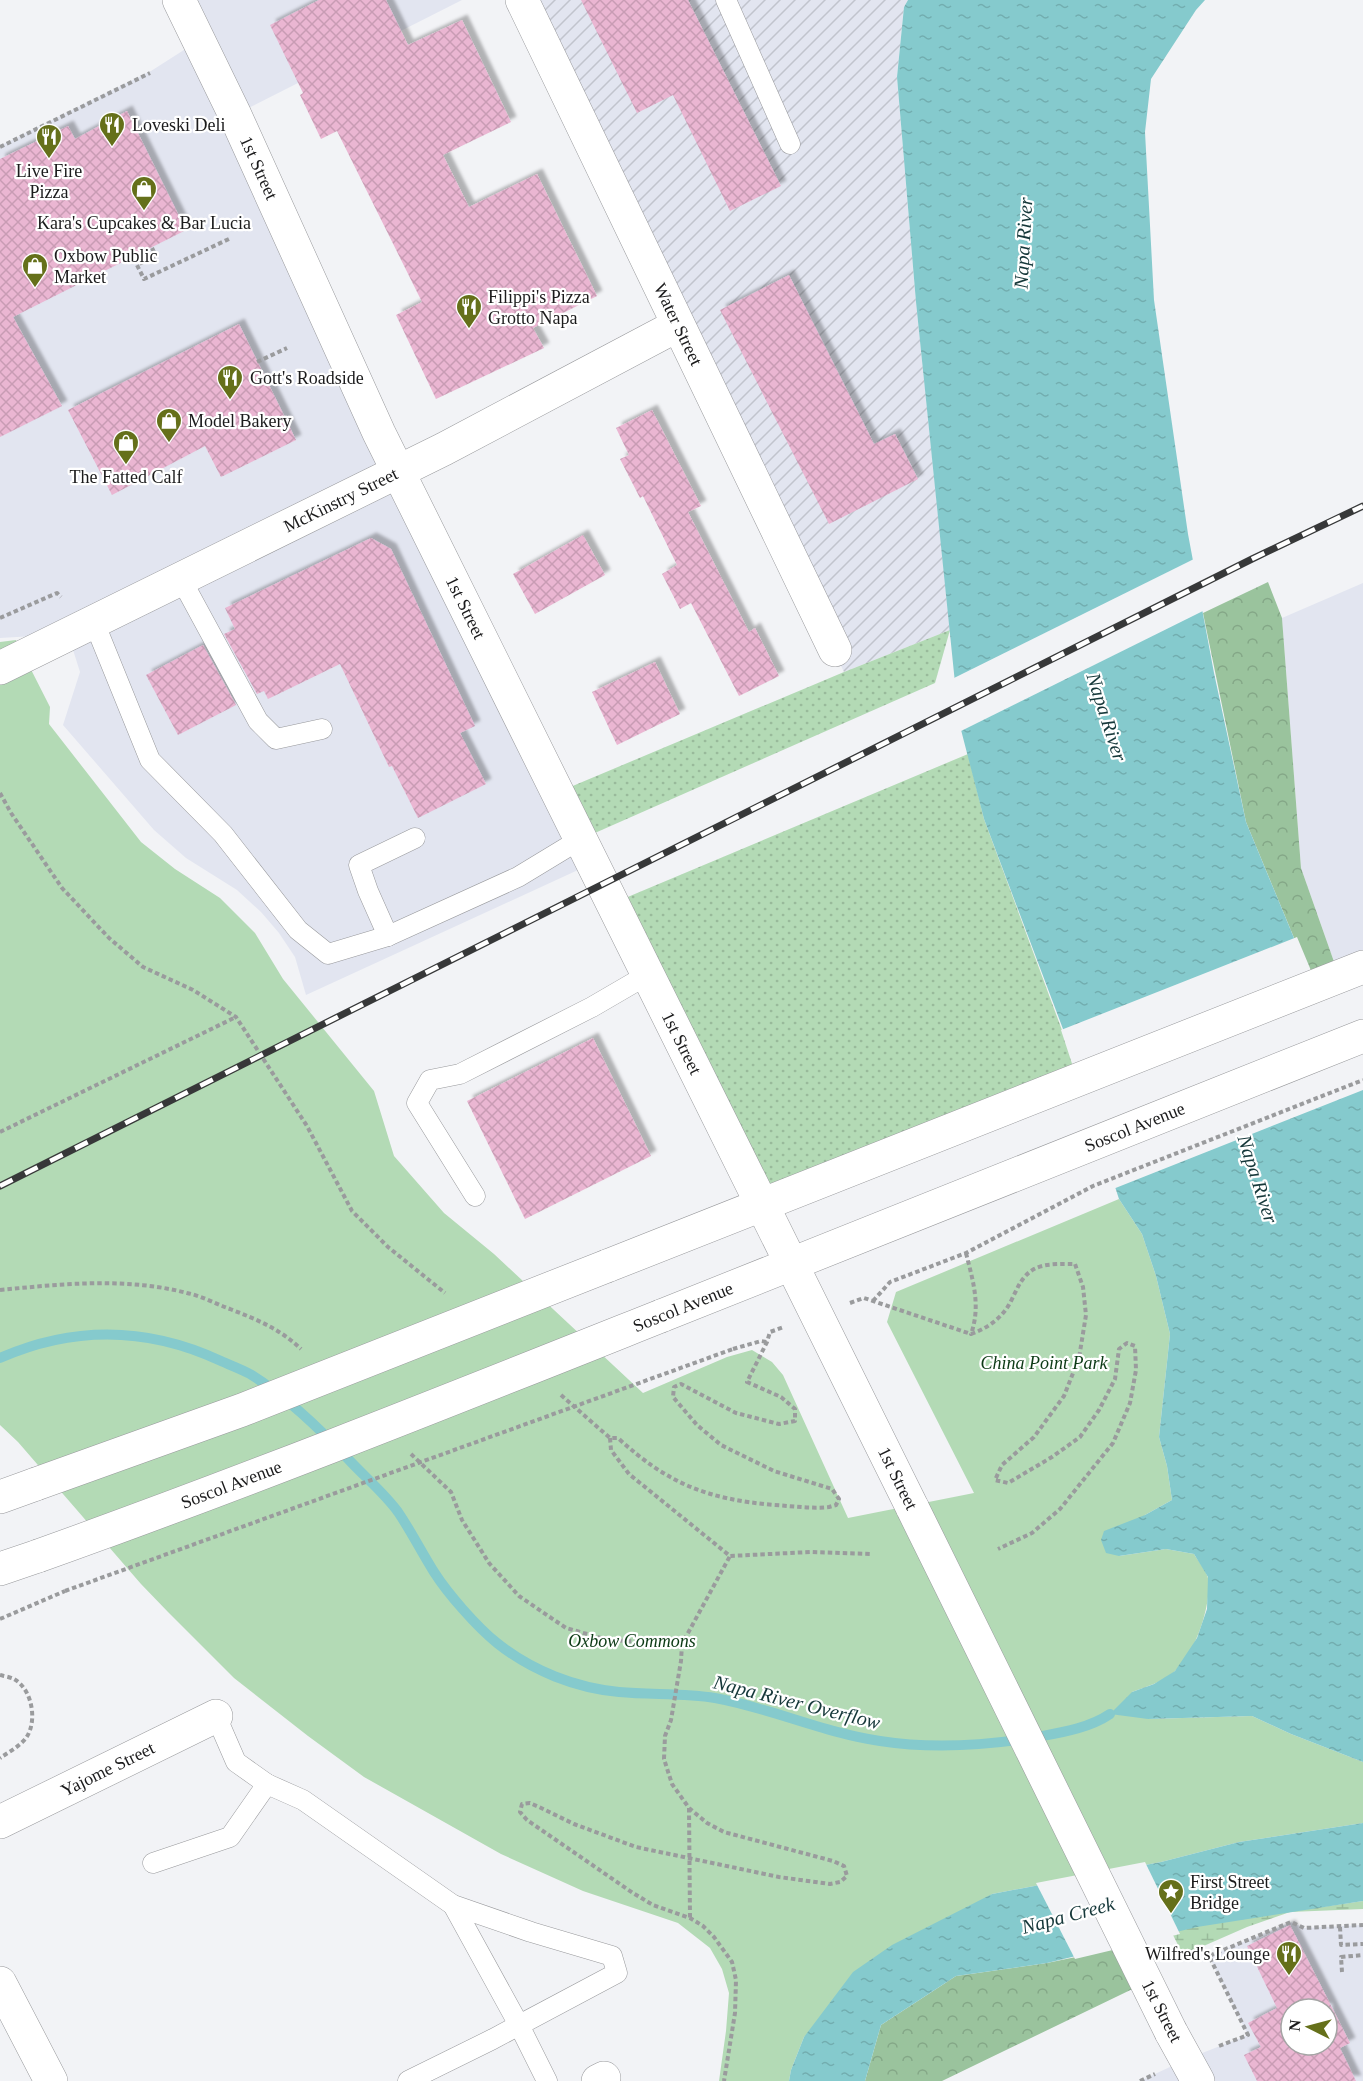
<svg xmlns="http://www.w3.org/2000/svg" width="1363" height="2081" viewBox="0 0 1363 2081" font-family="'Times New Roman',serif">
<defs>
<pattern id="industrial-furrows" width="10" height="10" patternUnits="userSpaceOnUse" patternTransform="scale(1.5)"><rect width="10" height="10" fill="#e2e5f0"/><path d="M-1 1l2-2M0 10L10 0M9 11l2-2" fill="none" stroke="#c1c4cd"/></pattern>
<pattern id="grass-dots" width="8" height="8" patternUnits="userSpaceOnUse" patternTransform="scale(1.5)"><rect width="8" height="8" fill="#b3dab5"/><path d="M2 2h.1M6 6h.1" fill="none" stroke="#99ba9b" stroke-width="1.8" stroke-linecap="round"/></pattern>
<pattern id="forest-crowns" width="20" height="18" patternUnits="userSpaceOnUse" patternTransform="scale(1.5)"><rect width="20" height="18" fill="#9ac39d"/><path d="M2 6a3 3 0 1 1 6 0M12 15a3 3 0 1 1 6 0" fill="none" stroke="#84a787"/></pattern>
<pattern id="wetland-marsh" width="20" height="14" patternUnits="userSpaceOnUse" patternTransform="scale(1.5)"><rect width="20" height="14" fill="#b3dab5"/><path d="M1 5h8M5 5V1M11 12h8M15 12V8" fill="none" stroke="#99ba9b"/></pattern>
<pattern id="water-ripples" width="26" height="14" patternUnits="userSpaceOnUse" patternTransform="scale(1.5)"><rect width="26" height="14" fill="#85cacd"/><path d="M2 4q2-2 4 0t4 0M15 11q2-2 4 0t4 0" fill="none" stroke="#72adaf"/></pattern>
<pattern id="building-cross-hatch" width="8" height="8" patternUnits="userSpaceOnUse" patternTransform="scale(1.5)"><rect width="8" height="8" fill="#eab6d2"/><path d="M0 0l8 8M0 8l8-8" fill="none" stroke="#c89cb4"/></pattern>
<filter id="shadow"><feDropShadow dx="5.5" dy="-5.5" stdDeviation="1.5" flood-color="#0004"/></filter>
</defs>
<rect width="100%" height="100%" fill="#f2f3f6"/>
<g fill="#e2e5f0" fill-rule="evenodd">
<polygon points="182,0 462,0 235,115 591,864 306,995 295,957 279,933 261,912 237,890 186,858 154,830 63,725 80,672 68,634 0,638 0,146 151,71 198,41"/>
<polygon points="1363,583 1363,967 1339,976 1301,868 1282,618"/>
<path d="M1291 1922 1305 1928 1363 1925V2081H1140L1187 2059 1248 2035 1209 1956ZM1291 2009H1327V2045H1291Z"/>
</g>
<polygon fill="url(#industrial-furrows)" points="522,0 908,0 904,7 897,77 916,302 950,630 844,672"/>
<g fill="url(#grass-dots)">
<polygon points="950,630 935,683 579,840 556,793 844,672"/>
<polygon points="968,754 984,819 1080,1079 761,1204 611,904"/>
</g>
<g fill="url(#forest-crowns)">
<polygon points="1268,582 1282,618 1301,868 1339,976 1314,986 1246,822 1203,613"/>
<polygon points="1129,1946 1147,1982 942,2081 865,2081 881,2025 956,1976 1047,1963"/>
</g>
<polygon fill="url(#wetland-marsh)" points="1363,1901 1363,1909 1290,1912 1247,1927 1183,1955 1170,1929"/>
<path fill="#b3dab5" d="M16 640 50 707 49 724 141 842 175 869 220 898 255 933 283 979 374 1091 394 1156 444 1213 494 1254 643 1393 727 1357 752 1350 772 1362 783 1375 848 1518 974 1493 887 1322 896 1292 1119 1199 1142 1234 1156 1276 1170 1334 1159 1437 1167 1466 1172 1500 1145 1515 1119 1556 1166 1549 1194 1554C1198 1561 1206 1570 1208 1578 1212 1605 1195 1654 1174 1672 1162 1682 1146 1687 1132 1692L1148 1719 1252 1716 1291 1734 1363 1762V1823L1239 1842 1161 1862 992 1894 804 2037 791 2070 789 2081H719L726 2031 729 1993 722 1969 710 1948 678 1923 583 1891 501 1854 364 1777 308 1736 234 1678 168 1612 141 1584 18 1442 0 1425V642Z"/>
<g fill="url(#water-ripples)">
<polygon points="908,0 1205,0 1196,10 1151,79 1145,132 1154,300 1188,534 1214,673 1246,822 1332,1030 1363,1085 1363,1762 1291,1734 1252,1716 1148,1719 1110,1714 1132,1692 1154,1684 1175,1671 1197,1638 1207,1609 1208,1577 1194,1554 1166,1549 1119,1556 1106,1553 1101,1540 1104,1531 1145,1515 1172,1500 1167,1466 1159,1437 1170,1334 1156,1276 1142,1234 1119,1199 1063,1029 984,819 959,722 916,302 897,77 904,7"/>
<polygon points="1363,1823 1363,1901 1197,1927 1047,1963 956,1976 881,2025 865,2081 789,2081 791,2070 804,2037 853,1972 892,1945 992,1894 1161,1862 1239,1842"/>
</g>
<g fill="#f2f3f6">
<polygon points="1196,558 1205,610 959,732 952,679"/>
<polygon points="1297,937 1335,1028 1363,1078 1363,1090 1113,1189 1061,1030"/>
<polygon points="1145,1862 1180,1934 1075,1959 1036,1883"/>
</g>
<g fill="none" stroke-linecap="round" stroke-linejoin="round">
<path stroke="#85cacd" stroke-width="10" d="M0 1358C73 1326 148 1327 221 1361 230 1365 241 1369 250 1374 284 1395 323 1432 350 1461 366 1478 385 1494 398 1512 411 1531 422 1553 434 1572 448 1594 477 1627 497 1643 532 1671 576 1688 619 1692 651 1695 684 1693 715 1698 771 1708 824 1733 880 1741 931 1749 981 1746 1032 1738 1058 1733 1088 1729 1110 1714"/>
</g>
<g fill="url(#building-cross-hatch)" fill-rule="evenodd" filter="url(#shadow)">
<polygon points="319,0 386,0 408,45 462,20 511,122 443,155 469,207 537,174 597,296 533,328 544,348 436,399 396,315 422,302 337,131 321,139 300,95 303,93 270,25"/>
<polygon points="581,0 688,0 781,186 730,211 673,95 637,113"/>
<polygon points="127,111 186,230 13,317 62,406 0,437 0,159 68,126 75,139"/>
<polygon points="789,275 874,444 895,434 918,479 829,524 720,310"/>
<polygon points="239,324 296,440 221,477 205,446 112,495 68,410"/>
<polygon points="652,410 701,506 688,512 749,632 755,628 779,676 739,696 691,603 680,609 662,574 677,565 643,496 640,498 620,459 629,455 616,428"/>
<polygon points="583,535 605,575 535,614 513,574"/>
<polygon points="371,538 391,549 475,726 460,733 486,784 418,818 392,766 389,767 340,664 268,699 264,691 257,694 224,634 235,629 225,608"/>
<polygon points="203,645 236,705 178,735 146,675"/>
<polygon points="655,662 680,714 617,745 592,692"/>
<polygon points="593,1038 651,1156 525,1219 467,1101"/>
<path d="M1290 1925 1350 2043 1340 2048 1356 2081H1257L1244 2055 1261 2047 1248 2023 1277 2008 1247 1946ZM1291 2009H1327V2045H1291Z"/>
</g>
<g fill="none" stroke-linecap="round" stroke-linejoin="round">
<defs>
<g id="lane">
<polyline points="726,0 790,144"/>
<polyline points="181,579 258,721 276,739 322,729"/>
<polyline points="94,622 150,760 223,834 298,930 328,954 388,936 518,877 579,840"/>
<polyline points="388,936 368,891 359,865 415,838"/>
<polyline points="475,1196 417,1103 430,1080 460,1074 592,1007 647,975"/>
<polyline points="267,1784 303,1800 453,1905 531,1932 612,1956 617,1973 493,2039 408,2081"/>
<polyline points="153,1863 230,1837 267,1784 236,1762 216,1716"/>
<polyline points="453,1905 519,2025 547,2081"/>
</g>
<g id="street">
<path id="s1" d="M522 0 835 650"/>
<path id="s2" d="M0 668 444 449 678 325"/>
<path id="s3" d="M0 1822 216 1716"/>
<polyline points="0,1983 51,2081"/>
<polyline points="598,2081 604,2078"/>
</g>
<g id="secondary">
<path id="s4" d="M179 0 235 115 379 433 913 1509"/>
<polyline points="607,1266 1363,967"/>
<path id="s5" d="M661 1316 1363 1036"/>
<polyline points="0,1497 36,1484"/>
<polyline points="0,1569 38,1556"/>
<polyline points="1171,2032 1198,2081"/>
</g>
</defs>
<use href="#lane" stroke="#98999c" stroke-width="21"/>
<use href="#street" stroke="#98999c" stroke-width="34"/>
<use href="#secondary" stroke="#98999c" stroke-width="34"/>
<g stroke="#9a9b9d" stroke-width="4" stroke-dasharray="4.5 3" stroke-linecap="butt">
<polyline points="0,147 150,73"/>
<polyline points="152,248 156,256 137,265 144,279 231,238"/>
<polyline points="257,362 287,348"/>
<polyline points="0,618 57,593 61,597"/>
<polyline points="0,793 11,813 62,888 109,938 143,967 193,990 236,1017 307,1126 352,1211 388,1247 445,1293"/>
<polyline points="0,1132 236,1017"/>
<path d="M966 1253C973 1281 981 1306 971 1334 988 1328 1004 1317 1012 1299 1018 1287 1022 1276 1034 1269 1045 1263 1063 1264 1075 1264L1083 1287 1086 1315 1079 1358 1064 1396 1034 1437 1002 1465 995 1480 1008 1483 1052 1457 1080 1437 1099 1410 1115 1379 1119 1349 1127 1343 1135 1346 1136 1370 1130 1403 1113 1443 1060 1509 1032 1533 998 1549"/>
<path d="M0 1290C62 1284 126 1277 187 1293 202 1296 216 1304 230 1309 258 1320 280 1329 301 1349"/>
<polyline points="873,1301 890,1282 966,1253 1093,1186 1363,1080"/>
<polyline points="850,1303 864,1298 971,1334"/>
<polyline points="733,1349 761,1341 767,1342"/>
<path d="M561 1395 610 1438H618C668 1484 707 1499 774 1505 793 1506 811 1509 829 1507L836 1505 839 1499 832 1489 774 1471 721 1445 697 1425 673 1397 674 1387 681 1384 736 1413 779 1424 795 1421V1409L781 1397 747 1382 767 1342 770 1332 784 1327"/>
<polyline points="610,1438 611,1450 629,1474 730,1556 810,1552 872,1554"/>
<polyline points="411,1454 451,1492 462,1520 489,1563 519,1596 566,1628 608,1640 682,1644 730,1556"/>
<polyline points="0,1619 65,1591"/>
<polyline points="682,1644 681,1661 671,1720 665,1736 664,1759 672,1784 689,1808 707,1823 724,1832 833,1861 844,1866 847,1876 840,1882 830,1884 779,1877 636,1847 574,1824 539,1807 530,1803 522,1804 520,1812 527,1820 633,1893 653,1905 690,1918 703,1926 714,1937 732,1962 736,1980 735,2013 724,2081"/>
<path d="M0 1675C4 1676 10 1677 14 1679 32 1689 38 1721 26 1738 20 1746 9 1752 0 1758"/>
<polyline points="689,1808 690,1918"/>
<polyline points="1340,1927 1341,1945 1363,1944"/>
<polyline points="1342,1972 1341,1957 1363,1955"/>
<polyline points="1219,2046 1248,2035 1209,1956 1291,1922 1304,1928 1363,1925"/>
<polyline points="1140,2081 1155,2074"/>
</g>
<use href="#lane" stroke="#fff" stroke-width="20"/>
<use href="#street" stroke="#fff" stroke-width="33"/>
<use href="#secondary" stroke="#fff" stroke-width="33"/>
<defs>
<polyline id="rail" points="0,1186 1252,559 1363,506"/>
</defs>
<use href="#rail" stroke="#373839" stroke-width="7"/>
<use href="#rail" stroke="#fff" stroke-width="4.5" stroke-dasharray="14" stroke-linecap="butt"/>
<defs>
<g id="secondary-bridge">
<polyline points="36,1484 242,1410 607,1266"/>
<polyline points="913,1509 1171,2032"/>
<path id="s6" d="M38 1556C248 1481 455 1398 661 1316"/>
</g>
</defs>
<use href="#secondary-bridge" stroke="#98999c" stroke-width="34" stroke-linecap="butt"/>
<polyline stroke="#9a9b9d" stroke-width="4" stroke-dasharray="4.5 3" stroke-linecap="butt" points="65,1591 733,1349"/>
<use href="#secondary-bridge" stroke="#fff" stroke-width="33"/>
</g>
<defs>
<symbol id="restaurant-pin" viewBox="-11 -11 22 30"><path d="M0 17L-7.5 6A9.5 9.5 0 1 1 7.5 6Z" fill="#65701a" stroke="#fff"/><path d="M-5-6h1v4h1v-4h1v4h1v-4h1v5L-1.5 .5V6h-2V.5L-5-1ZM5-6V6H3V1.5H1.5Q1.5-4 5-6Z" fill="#fff"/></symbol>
<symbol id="shop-pin" viewBox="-11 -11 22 30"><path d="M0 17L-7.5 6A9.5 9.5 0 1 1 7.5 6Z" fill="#65701a" stroke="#fff"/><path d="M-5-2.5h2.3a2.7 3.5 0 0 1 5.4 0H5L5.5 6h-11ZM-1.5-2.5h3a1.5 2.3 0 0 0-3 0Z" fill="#fff"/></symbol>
<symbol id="sight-pin" viewBox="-11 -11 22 30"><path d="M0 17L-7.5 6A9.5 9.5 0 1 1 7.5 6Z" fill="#65701a" stroke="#fff"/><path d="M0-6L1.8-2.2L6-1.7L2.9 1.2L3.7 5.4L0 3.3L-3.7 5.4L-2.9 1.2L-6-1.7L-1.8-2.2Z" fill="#fff"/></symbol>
</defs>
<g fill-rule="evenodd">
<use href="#restaurant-pin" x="97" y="110" width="30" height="40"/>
<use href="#restaurant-pin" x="34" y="122" width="30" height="40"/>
<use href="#shop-pin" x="129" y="174" width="30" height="40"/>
<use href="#shop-pin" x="20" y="251" width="30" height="40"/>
<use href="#restaurant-pin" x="454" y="292" width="30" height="40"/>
<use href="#restaurant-pin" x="215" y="363" width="30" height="40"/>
<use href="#shop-pin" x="154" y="406" width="30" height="40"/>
<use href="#shop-pin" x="111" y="428" width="30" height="40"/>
<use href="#sight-pin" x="1156" y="1877" width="30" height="40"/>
<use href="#restaurant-pin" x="1274" y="1939" width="30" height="40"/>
</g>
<g text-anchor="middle" stroke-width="4.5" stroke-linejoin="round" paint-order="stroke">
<g font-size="18" fill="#1b1b1c" stroke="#fff" text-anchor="start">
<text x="132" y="131">Loveski Deli</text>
<text x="49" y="177" text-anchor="middle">Live Fire<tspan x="49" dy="21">Pizza</tspan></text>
<text x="144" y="229" text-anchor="middle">Kara's Cupcakes &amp; Bar Lucia</text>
<text x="54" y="262">Oxbow Public<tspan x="54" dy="21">Market</tspan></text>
<text x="488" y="303">Filippi's Pizza<tspan x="488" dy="21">Grotto Napa</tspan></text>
<text x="250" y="384">Gott's Roadside</text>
<text x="188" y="427">Model Bakery</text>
<text x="126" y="483" text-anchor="middle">The Fatted Calf</text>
<text x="1190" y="1888">First Street<tspan x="1190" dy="21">Bridge</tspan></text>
<text x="1270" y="1960" text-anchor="end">Wilfred's Lounge</text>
</g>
<g font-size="18" fill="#1b1b1c" stroke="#fff">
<text dy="6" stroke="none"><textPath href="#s4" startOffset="186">1st Street</textPath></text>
<text dy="6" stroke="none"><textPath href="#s1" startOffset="360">Water Street</textPath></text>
<text dy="6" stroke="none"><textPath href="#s2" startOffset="380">McKinstry Street</textPath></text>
<text dy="6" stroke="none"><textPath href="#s4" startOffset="672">1st Street</textPath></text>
<text dy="6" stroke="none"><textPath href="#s4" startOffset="1158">1st Street</textPath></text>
<text dy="6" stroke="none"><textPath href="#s5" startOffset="510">Soscol Avenue</textPath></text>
<text transform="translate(683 1307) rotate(-22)" y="6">Soscol Avenue</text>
<text dy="6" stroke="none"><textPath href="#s4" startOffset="1644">1st Street</textPath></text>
<text dy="6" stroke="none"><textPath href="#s6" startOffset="206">Soscol Avenue</textPath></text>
<text dy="6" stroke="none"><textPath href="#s3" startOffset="120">Yajome Street</textPath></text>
<text transform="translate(1162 2011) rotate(63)" y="6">1st Street</text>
</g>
<g font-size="18" font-style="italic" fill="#0c3a15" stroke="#fff">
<text x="1044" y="1369">China Point Park</text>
<text x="632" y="1647">Oxbow Commons</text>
</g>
<g font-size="20" font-style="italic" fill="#16383a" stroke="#fff">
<text transform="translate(1023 243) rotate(-87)" y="7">Napa River</text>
<text transform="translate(1107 717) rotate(72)" y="7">Napa River</text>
<text transform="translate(1258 1179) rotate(72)" y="7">Napa River</text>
<text transform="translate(797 1702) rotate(14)" y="7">Napa River Overflow</text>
<text transform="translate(1068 1915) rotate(-15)" y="7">Napa Creek</text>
</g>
</g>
<g transform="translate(1309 2027) rotate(276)"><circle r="28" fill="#ffffff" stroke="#a4a4a4" stroke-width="1.5"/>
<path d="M0-4.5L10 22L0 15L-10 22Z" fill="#65701a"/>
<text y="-9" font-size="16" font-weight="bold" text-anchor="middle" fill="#1b1b1c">N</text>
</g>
</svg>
